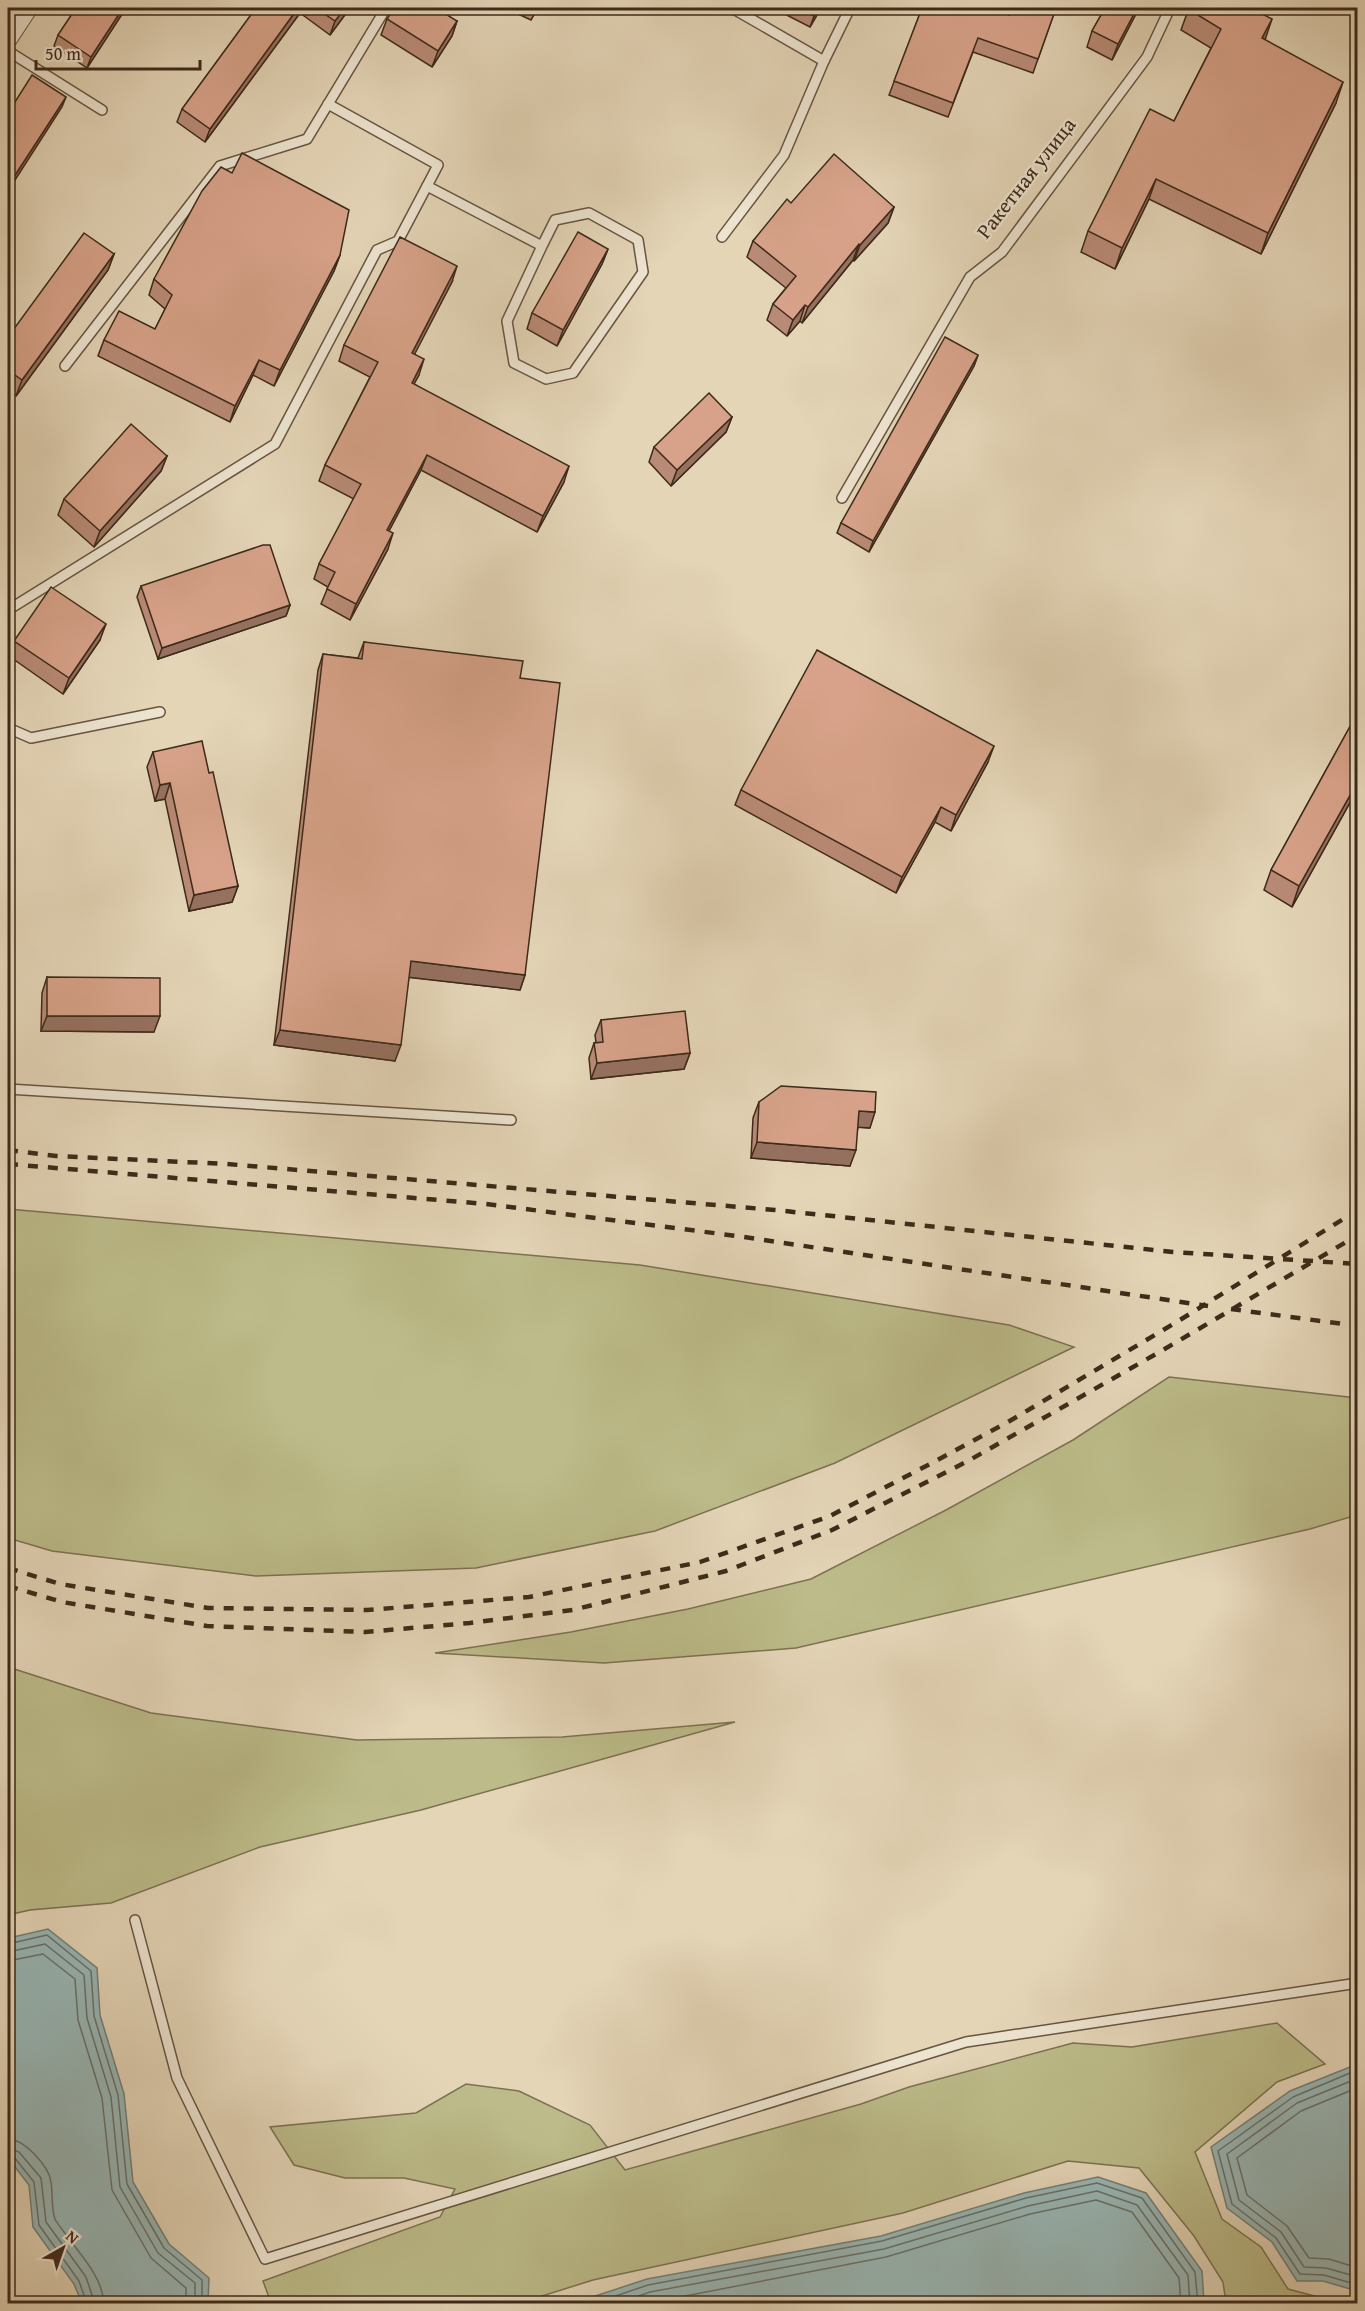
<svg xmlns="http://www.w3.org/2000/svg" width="1365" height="2311" viewBox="0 0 1365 2311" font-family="'Gentium Book Plus',serif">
<rect width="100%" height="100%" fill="#e4d5b7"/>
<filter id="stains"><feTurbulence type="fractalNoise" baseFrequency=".00333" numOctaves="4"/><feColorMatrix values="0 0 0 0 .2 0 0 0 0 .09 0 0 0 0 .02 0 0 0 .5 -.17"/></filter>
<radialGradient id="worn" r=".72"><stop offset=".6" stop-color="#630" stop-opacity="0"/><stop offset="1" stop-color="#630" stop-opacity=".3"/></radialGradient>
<g fill="#bcbb89" stroke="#7c7252" stroke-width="1.5">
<polygon points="8,1209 640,1265 1009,1325 1074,1347 835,1463 655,1531 476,1568 256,1576 52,1551 8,1538"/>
<polygon points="1169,1377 1357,1398 1357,1515 1310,1529 796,1648 604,1663 435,1653 571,1632 688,1609 811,1579 946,1510 1073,1440"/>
<polygon points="8,1667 151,1713 357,1740 562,1737 735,1722 421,1810 260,1847 111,1903 30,1910 8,1915"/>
<polygon points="1277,2023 1325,2064 1277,2082 1195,2152 1222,2219 1261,2247 1288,2289 1341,2303 1226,2303 1223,2282 1194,2236 1139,2168 1068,2161 903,2213 593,2280 520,2303 271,2303 263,2281 440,2217 455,2189 404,2178 345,2178 294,2165 270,2127 416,2113 466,2084 519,2091 590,2125 625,2170 861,2104 909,2087 1073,2043 1132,2047"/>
</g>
<g fill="#98b7b6" stroke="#747f78" stroke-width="1.5">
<polygon points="48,1929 97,1968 100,2015 124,2094 133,2182 169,2244 209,2278 208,2303 82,2303 74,2284 33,2227 29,2185 8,2158 8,1937 9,1938"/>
<polygon points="1350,2067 1358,2068 1357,2291 1323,2281 1297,2281 1272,2242 1227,2208 1211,2147 1290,2091"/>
<polygon points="1098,2177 1146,2193 1202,2271 1204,2303 574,2303 647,2279 881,2236 1024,2193"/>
</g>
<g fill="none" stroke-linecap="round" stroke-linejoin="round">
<g stroke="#6a7068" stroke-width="1.5">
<polyline points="8,1944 47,1935 91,1971 94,2016 118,2095 127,2184 164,2248 202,2280 202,2304"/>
<polyline points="8,1952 45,1944 84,1975 87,2018 111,2097 120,2187 158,2253 195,2283 195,2304"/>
<polyline points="8,1961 43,1954 75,1979 78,2020 102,2098 112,2190 151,2258 186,2288 186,2304"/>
<polyline points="1358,2074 1350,2073 1293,2097 1218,2151 1232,2204 1276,2238 1300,2274 1324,2275 1358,2285"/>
<polyline points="1358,2081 1351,2081 1297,2103 1227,2154 1239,2200 1281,2232 1304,2267 1326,2268 1358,2277"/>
<polyline points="1358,2090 1352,2090 1301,2111 1237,2158 1247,2195 1287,2226 1309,2258 1329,2259 1358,2268"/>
<path d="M8 2139C24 2139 49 2166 51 2182 53 2194 51 2209 55 2219 58 2225 63 2230 66 2235 81 2255 103 2278 104 2304"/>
<polyline points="8,2148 19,2152 41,2178 46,2222 86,2277 95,2304"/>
<polyline points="8,2155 14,2157 34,2182 39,2225 79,2281 87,2304"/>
<polyline points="592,2304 648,2285 882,2241 1026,2198 1097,2183 1142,2198 1195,2272 1198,2304"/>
<polyline points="616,2304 650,2292 884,2249 1028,2206 1097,2191 1137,2205 1188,2275 1190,2304"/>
<polyline points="644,2304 886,2257 1030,2214 1096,2200 1132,2212 1179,2278 1181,2304"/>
</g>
<defs>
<g id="lane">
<polyline points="732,8 824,61"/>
<polyline points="8,51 102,110"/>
<polyline points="328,104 438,165 427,186 542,246 555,220 589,213 638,240 643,272 573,373 546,379 514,363 507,321 542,246"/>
<polyline points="722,237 784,155 824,61 850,8"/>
<polyline points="65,366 220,166 307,139 386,8"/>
<polyline points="842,498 970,277 1002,252 1147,57 1170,8"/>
<polyline points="8,610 275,444 377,250 398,241 427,186"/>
<polyline points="8,728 31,738 160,712"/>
<polyline points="8,1089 511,1120"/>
<polyline points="135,1920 177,2078 265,2259 966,2042 1358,1983"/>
</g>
<polyline id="street" points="8,37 27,8"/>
</defs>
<use href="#lane" stroke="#675541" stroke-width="12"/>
<use href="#street" stroke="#675541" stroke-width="22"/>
<use href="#lane" stroke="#ede4d0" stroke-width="9"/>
<use href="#street" stroke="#ede4d0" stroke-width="20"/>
<g stroke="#3d2a1a" stroke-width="4.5" stroke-dasharray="10 10" stroke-linecap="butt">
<polyline points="8,1150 56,1156 227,1164 775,1210 1173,1252 1358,1264"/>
<polyline points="8,1164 486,1204 737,1236 1208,1306"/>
<polyline points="1231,1309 1358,1326"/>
<polyline points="8,1568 60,1584 208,1608 367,1610 529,1597 700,1562 830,1516 932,1463 1008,1422 1175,1323 1358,1210"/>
<polyline points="8,1586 62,1602 207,1626 365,1632 470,1623 573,1610 726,1571 832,1530 968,1461 1163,1350 1358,1235"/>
</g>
</g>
<g fill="#b98b76" stroke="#3d2a1a" stroke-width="1.5">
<polygon points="76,8 126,8 87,68 54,46 58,35"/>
<polygon points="256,8 350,8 330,35 300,13 205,142 177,122 182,109"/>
<polygon points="505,8 538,8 531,20"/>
<polygon points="773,8 821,8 810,27"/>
<polygon points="922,8 1009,15 1056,8 1033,73 973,52 948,117 889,95"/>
<polygon points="1105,8 1139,8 1112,60 1087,47 1092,31"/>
<polygon points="1189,8 1265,40 1336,103 1261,254 1149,199 1115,269 1081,252 1088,231 1174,121 1211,48 1181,30"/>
<polygon points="387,19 457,21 452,36 432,67 381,35"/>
<polygon points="791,203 894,207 888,223 854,261 853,260 802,323 800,321 787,336 767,320 773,304 786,288 747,257 753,241"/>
<polygon points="608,249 602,264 557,346 527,329 532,313"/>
<polygon points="114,254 108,270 16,396 8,390 8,337"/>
<polygon points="340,255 334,271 274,386 253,375 230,422 98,356 104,340 155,329 165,309 149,295 154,279"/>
<polygon points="452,282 414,354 419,375 414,384 564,482 537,532 421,470 389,531 388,549 350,620 321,604 328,587 314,579 319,564 354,499 319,481 325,465 370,377 339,361 344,345"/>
<polygon points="978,355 974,366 869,552 837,533 841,523"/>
<polygon points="732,417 726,432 671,486 649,462 654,447"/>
<polygon points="167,456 161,471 94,547 58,515 64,499"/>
<polygon points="141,586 290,605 286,616 158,659 137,597"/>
<polygon points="100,640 63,694 9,656 14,641"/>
<polygon points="364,642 520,678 525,975 520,990 409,977 395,1061 274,1045 318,670 323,654 358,658"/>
<polygon points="1358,698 1358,707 1355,706"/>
<polygon points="1358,712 1358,788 1292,907 1264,890 1271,870"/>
<polygon points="153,752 209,773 238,886 232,902 189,911 165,799 155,801 147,767"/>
<polygon points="988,762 951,831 935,822 896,893 735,805 741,790"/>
<polygon points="47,977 154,1032 41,1031 42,993"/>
<polygon points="601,1020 690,1053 684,1069 591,1079 589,1058 594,1043 596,1042 595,1035"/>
<polygon points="759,1102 870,1128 858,1127 850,1166 751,1158 753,1118"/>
</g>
<g fill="#967160" stroke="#3d2a1a" stroke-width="1.5">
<polygon points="123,8 126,8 87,68 91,57"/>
<polygon points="298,8 301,8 300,13 205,142 210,129"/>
<polygon points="345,8 350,8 330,35 335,21"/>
<polygon points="819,8 821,8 810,27 814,16"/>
<polygon points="1137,8 1139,8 1112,60 1118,44"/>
<polygon points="1272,19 1265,40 1262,38"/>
<polygon points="457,21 452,36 432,67 438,51"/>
<polygon points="1343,82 1336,103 1261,254 1268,233"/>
<polygon points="66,97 62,107 8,191 8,186"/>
<polygon points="1156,179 1149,199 1115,269 1122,248"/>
<polygon points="894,207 888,223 854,261 860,245"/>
<polygon points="859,244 853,260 802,323 808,307"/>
<polygon points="608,249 602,264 557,346 563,330"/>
<polygon points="114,254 108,270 16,396 22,380"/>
<polygon points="340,255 334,271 274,386 280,370"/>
<polygon points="457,266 452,282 407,369 412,353"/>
<polygon points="805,305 800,321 787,336 793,320"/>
<polygon points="978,355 974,366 869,552 873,541"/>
<polygon points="424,359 419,375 406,398 412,383"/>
<polygon points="259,360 253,375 230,422 235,406"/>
<polygon points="732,417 726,432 671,486 677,470"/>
<polygon points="427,455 421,470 381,546 387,530"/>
<polygon points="167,456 161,471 94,547 100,531"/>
<polygon points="569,466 564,482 537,532 543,516"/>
<polygon points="393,533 388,549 350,620 356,604"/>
<polygon points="290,605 286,616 158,659 162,648"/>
<polygon points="106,624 100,640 63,694 69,678"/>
<polygon points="994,746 988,762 951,831 956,815"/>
<polygon points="1358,781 1358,788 1292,907 1299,886"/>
<polygon points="170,783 165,799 155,801 160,785"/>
<polygon points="941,807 935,822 896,893 902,877"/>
<polygon points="238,886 232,902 189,911 194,895"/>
<polygon points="411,961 525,975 520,990 406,977"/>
<polygon points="47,1016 160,1016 154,1032 41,1031"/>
<polygon points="280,1030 401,1045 395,1061 274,1045"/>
<polygon points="690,1053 684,1069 591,1079 597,1063"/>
<polygon points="859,1111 875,1112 870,1128 853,1127"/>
<polygon points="757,1142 856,1150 850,1166 751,1158"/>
</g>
<g fill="#d7a289" stroke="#3d2a1a" stroke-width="1.5">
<polygon points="76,8 123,8 91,57 58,35"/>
<polygon points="256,8 298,8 210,129 182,109"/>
<polygon points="316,8 345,8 335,21"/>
<polygon points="394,8 436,8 457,21 438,51 387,19"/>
<polygon points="799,8 819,8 814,16"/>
<polygon points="922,8 989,8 1009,15 1012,8 1056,8 1038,59 978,38 953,103 894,81"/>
<polygon points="1105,8 1137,8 1118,44 1092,31"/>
<polygon points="1189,8 1251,8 1272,19 1262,38 1343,82 1268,233 1156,179 1122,248 1088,231 1150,109 1174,121 1221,29 1188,9"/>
<polygon points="32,75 66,97 8,186 8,113"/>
<polygon points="242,153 349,210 340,255 280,370 259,360 235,406 104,340 119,311 155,329 172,295 154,279 202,191 221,167 232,173"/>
<polygon points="834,154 894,207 860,245 859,244 808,307 805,305 793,320 773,304 796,276 753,241 787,199 791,203"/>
<polygon points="578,232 608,249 563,330 532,313"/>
<polygon points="84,233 114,254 22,380 8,370 8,337"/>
<polygon points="400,237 457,266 412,353 424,359 412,383 569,466 543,516 427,455 387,530 393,533 356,604 327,589 335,572 319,564 361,484 325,465 378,362 344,345"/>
<polygon points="945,337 978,355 873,541 841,523"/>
<polygon points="709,393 732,417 677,470 654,447"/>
<polygon points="131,424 167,456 100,531 64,499"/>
<polygon points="263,545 270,545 290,605 162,648 141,586"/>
<polygon points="51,587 106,624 69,678 14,641"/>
<polygon points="364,642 523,661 520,678 560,683 525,975 411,961 401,1045 280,1030 323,654 362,659"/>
<polygon points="817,650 994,746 956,815 941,807 902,877 741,790"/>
<polygon points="1358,712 1358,781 1299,886 1271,870"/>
<polygon points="202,741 209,773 213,772 238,886 194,895 170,783 160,785 153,752"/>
<polygon points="47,977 160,978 160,1016 47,1016"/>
<polygon points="685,1011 690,1053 597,1063 594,1043 603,1042 601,1020"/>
<polygon points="781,1086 876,1092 875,1112 859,1111 856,1150 757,1142 759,1102"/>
</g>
<g text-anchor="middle" stroke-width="4.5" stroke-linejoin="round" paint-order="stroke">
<g font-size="21" fill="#3d2a1a" stroke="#ede4d0">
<text transform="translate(1026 178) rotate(-52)" y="7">Ракетная улица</text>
</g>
</g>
<rect width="1365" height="2311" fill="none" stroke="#e4d5b7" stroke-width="30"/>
<rect x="9" y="9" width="1347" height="2293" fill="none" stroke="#3d2a1a" stroke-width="3"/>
<rect x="15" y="15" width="1335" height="2281" fill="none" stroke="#3d2a1a" stroke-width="1.5"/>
<g transform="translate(63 2248) rotate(40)" stroke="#ede4d0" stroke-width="4.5" paint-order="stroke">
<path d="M0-4.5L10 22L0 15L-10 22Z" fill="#3d2a1a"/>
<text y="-9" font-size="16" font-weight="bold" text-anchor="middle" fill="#3d2a1a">N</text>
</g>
<path d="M36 60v9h164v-9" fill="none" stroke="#3d2a1a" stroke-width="3"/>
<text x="45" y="60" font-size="18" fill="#3d2a1a" stroke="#ede4d0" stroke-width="4.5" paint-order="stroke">50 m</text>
<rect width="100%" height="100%" filter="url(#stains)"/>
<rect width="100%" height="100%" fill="url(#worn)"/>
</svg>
